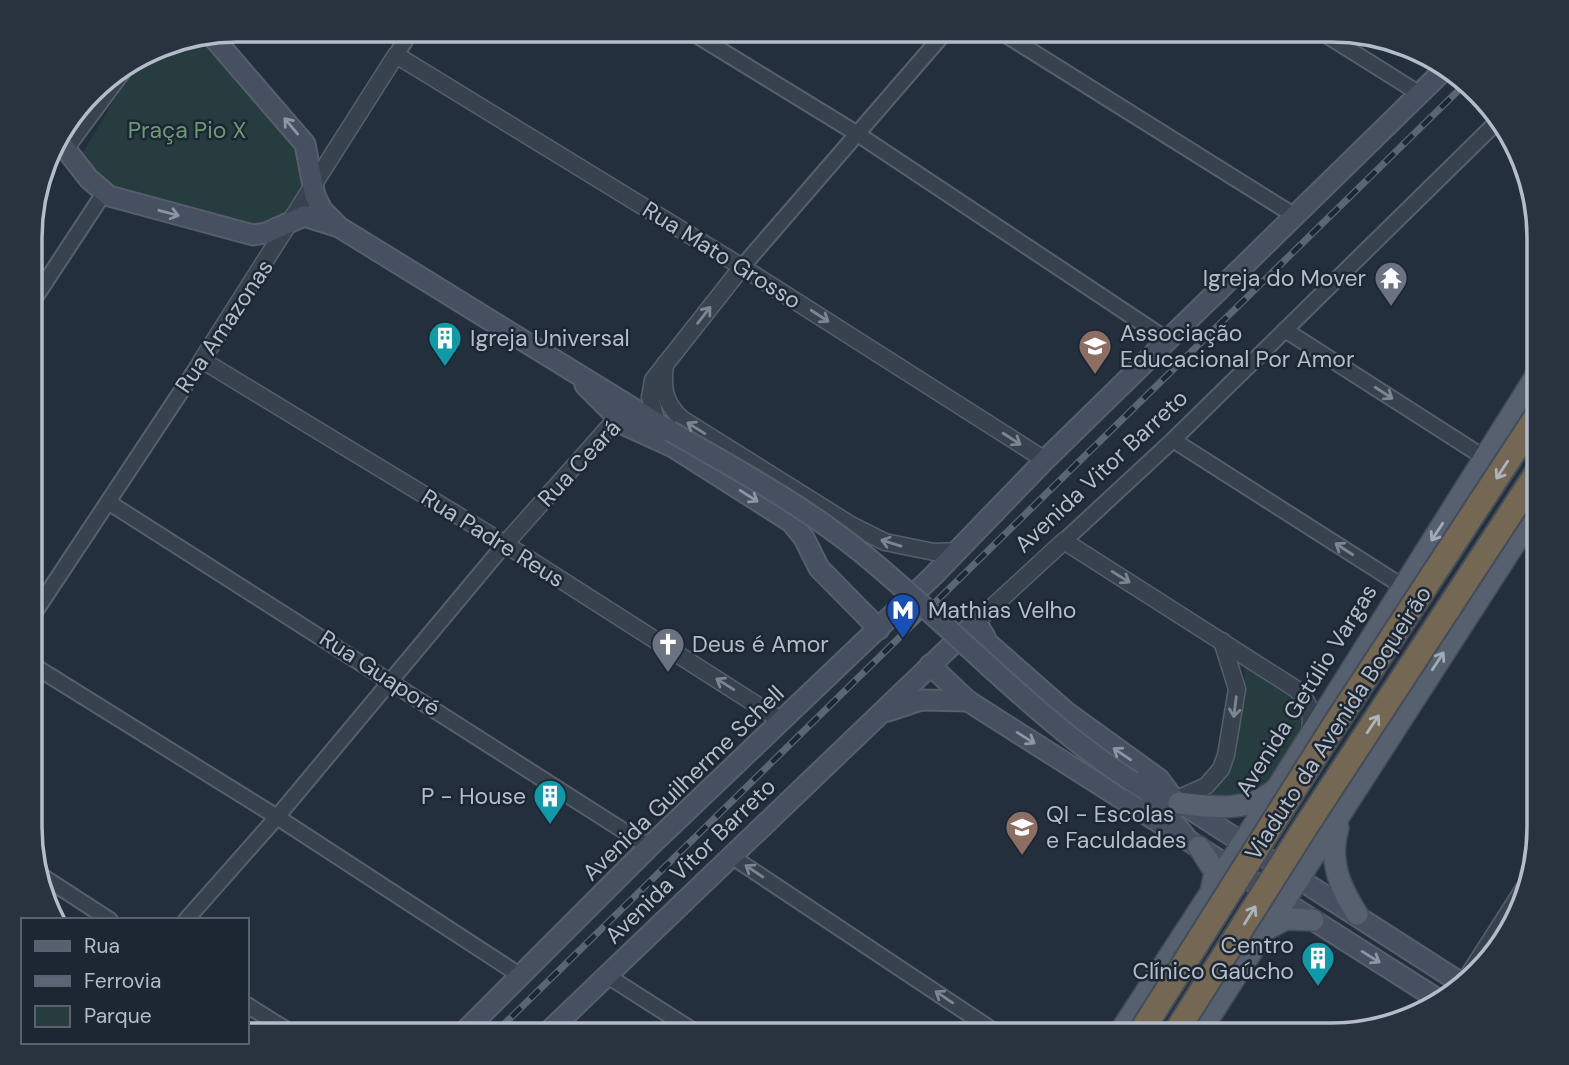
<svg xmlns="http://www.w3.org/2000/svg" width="1569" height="1065" viewBox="0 0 1569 1065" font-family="'DM Sans',sans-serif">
<rect width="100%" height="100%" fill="#242f3e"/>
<g fill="#263c3f">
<polygon points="207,36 300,145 307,177 289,210 257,229 109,186 80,157 141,56 159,45"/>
<path d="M1244 664C1263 675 1291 686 1300 706 1310 726 1276 780 1258 790 1242 799 1222 799 1206 793L1234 751 1245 695Z"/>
</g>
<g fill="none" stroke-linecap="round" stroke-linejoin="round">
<defs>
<g id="minor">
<polyline points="688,30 856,133 1169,341"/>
<polyline points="998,30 1295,216"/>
<polyline points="1318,30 1420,94"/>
<polyline points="396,55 412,30"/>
<polyline points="66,149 128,65"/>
<polyline points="742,267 947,30"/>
<polyline points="31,304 104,193"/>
<polyline points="1285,330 1485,458"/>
<polyline points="1173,440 1402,586"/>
<polyline points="108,502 649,847"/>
<polyline points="1064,541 1173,440 1499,120"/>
<polyline points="31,618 202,360"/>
<polyline points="31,664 277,817 521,976"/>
<polyline points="731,856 1000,1035"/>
<polyline points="39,874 110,920"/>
<polyline points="186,920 277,817 505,544"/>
<polyline points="606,975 700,1035"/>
<polyline points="247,1005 295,1035"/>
</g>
<g id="tertiary">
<path d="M665 364C662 387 664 403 682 419L851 525 885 542 934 552 958 551"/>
<polyline points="657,423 650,397 653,380 742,267"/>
<polyline points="505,544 616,419 627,415"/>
<path d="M976 622 1064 541 1296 689C1309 701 1314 716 1309 733"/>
<polyline points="782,721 505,544 202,360 396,55 742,267 1045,460"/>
<polyline points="1175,800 1206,786 1221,769 1226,755 1237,689 1222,641"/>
<polyline points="1466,979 1532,876"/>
</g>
<g id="secondary">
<polyline points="211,35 305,144 315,196 322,210 336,224"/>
<polyline points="57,138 89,179 109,196 253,235 266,233 304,216 339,227 670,431"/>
<polyline points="585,385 625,425 673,447 791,522 804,538 819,568 879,629"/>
<polyline points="974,631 1065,711 1159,779 1173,798"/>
<polyline points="930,665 968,701 1171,830"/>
<polyline points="888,711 921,700 968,701"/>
<polyline points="1133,782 1146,790 1173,798 1461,983"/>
<polyline points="1146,790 1189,841 1439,1000"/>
<polyline points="461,1035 649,847 933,576 1045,460 1447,67"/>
<polyline points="545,1035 976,622 985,637"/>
</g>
<g id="primary">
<path d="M1179 803C1211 807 1248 813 1275 790"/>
<path d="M1338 828C1328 861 1340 887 1357 914"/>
<polyline points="1199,847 1215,872 1211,892"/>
<polyline points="1269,928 1286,919 1313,920"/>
<polyline points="1118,1035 1228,866 1539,371"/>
<polyline points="1198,1035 1539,506"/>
</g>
</defs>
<use href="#minor" stroke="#565f6c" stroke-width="18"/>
<use href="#tertiary" stroke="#565f6c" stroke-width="19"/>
<use href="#secondary" stroke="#565f6c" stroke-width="23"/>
<use href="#primary" stroke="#414a57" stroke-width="24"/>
<use href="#minor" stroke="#38414e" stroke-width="14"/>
<use href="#tertiary" stroke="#38414e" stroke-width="16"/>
<use href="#secondary" stroke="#465061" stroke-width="19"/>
<use href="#primary" stroke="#56606e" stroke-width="21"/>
<defs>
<polyline id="rail" points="493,1035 1466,83"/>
</defs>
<use href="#rail" stroke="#5a6575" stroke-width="7"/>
<use href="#rail" stroke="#1d2633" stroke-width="4.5" stroke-dasharray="13" stroke-linecap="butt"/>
<defs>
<path id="secondary-bridge" d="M670 431C736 469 803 505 862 553 954 628 1033 717 1133 782"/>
<g id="motorway-bridge">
<polyline points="1139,1035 1334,726 1539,413"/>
<polyline points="1174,1035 1306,826 1539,470"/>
</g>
</defs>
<use href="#secondary-bridge" stroke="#565f6c" stroke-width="23" stroke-linecap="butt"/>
<use href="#motorway-bridge" stroke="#434c59" stroke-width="28" stroke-linecap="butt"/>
<use href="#secondary-bridge" stroke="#465061" stroke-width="19"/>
<use href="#motorway-bridge" stroke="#746855" stroke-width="24"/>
</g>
<defs><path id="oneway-shaft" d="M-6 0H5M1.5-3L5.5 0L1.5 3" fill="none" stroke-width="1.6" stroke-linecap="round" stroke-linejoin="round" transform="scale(1.75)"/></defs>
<g stroke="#8e96a5">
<use href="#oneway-shaft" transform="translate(291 126) rotate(-130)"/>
<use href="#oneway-shaft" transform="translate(169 213) rotate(15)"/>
<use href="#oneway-shaft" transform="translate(749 496) rotate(32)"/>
<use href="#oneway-shaft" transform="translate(1026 738) rotate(32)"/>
<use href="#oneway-shaft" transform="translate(1122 754) rotate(-146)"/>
<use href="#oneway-shaft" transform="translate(1371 957) rotate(32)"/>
</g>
<g stroke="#7c8592">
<use href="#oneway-shaft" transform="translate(704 315) rotate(-52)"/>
<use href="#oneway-shaft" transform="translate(820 316) rotate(33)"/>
<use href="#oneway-shaft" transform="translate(1384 393) rotate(33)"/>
<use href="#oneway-shaft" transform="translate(696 428) rotate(-148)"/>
<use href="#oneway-shaft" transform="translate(1012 439) rotate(33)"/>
<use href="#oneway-shaft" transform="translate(891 543) rotate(-163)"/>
<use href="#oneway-shaft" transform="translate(1344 549) rotate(-147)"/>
<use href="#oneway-shaft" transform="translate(1121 577) rotate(32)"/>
<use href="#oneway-shaft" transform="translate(725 684) rotate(-148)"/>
<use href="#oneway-shaft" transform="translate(1235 707) rotate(97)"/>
<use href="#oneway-shaft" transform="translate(754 871) rotate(-146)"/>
<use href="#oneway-shaft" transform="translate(944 997) rotate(-146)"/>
</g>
<g stroke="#aeb4bd">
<use href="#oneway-shaft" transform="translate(1502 470) rotate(123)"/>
<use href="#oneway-shaft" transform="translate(1373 724) rotate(-56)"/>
<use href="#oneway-shaft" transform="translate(1250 915) rotate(-58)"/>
</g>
<g stroke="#a1aab7">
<use href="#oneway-shaft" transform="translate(1437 532) rotate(123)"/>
<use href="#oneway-shaft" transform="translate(1438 661) rotate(-57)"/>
</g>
<defs>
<symbol id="temple-pin" viewBox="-11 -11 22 30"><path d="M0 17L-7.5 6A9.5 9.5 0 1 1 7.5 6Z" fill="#6b7280" stroke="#1d2633"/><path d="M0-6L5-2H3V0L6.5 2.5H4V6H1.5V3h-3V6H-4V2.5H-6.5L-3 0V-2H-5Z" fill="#fff"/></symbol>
<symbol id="building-pin" viewBox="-11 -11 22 30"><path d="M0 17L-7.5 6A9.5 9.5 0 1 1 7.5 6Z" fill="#0f9aa8" stroke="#1d2633"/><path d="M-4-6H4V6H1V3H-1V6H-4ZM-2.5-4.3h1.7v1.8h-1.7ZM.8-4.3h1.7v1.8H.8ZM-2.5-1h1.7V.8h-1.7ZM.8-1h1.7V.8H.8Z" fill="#fff"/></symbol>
<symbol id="school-pin" viewBox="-11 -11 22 30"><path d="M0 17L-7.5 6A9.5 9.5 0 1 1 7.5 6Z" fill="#8d6e63" stroke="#1d2633"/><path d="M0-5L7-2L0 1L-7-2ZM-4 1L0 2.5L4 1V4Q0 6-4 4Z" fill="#fff"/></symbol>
<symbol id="metro-pin" viewBox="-11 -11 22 30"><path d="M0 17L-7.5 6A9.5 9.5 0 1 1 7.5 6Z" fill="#1a4fb4" stroke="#1d2633"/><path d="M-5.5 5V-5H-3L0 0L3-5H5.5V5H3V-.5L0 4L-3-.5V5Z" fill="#fff"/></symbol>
<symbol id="church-pin" viewBox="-11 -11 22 30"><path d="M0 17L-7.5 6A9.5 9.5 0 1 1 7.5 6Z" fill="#6b7280" stroke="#1d2633"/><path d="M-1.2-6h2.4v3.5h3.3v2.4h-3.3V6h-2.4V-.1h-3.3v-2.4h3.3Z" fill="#fff"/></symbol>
</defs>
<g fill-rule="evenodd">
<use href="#temple-pin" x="1372" y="259" width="38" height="52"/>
<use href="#building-pin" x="426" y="319" width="38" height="52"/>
<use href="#school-pin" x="1076" y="327" width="38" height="52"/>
<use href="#metro-pin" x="884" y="591" width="38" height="52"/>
<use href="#church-pin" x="649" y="625" width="38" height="52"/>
<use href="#building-pin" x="531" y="777" width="38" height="52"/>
<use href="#school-pin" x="1003" y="808" width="38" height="52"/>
<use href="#building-pin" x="1299" y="939" width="38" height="52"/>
</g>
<g text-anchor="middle" stroke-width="5" stroke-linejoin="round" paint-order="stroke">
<g font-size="23" fill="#6b9a76" stroke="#1d2633">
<text x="187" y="138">Praça Pio X</text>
</g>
<g font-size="23" fill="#b4bcc9" stroke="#1d2633">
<text transform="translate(722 255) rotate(32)" y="8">Rua Mato Grosso</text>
<text transform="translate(224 326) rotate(-56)" y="8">Rua Amazonas</text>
<text transform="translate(579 463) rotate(-47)" y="8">Rua Ceará</text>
<text transform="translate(1101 471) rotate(-43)" y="8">Avenida Vitor Barreto</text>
<text transform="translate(493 538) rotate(32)" y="8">Rua Padre Reus</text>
<text transform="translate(380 673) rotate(33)" y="8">Rua Guaporé</text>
<text transform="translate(1306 690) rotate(-58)" y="8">Avenida Getúlio Vargas</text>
<text transform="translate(1338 723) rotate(-57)" y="8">Viaduto da Avenida Boqueirão</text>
<text transform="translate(683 783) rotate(-44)" y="8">Avenida Guilherme Schell</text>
<text transform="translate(690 861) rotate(-44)" y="8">Avenida Vitor Barreto</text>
</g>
<g font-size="23" fill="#b4bcc9" stroke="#1d2633" text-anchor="start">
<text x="1366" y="286" text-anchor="end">Igreja do Mover</text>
<text x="1120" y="341">Associação<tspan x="1120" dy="26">Educacional Por Amor</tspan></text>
<text x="470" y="346">Igreja Universal</text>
<text x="928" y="618">Mathias Velho</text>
<text x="692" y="652">Deus é Amor</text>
<text x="526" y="804" text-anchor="end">P - House</text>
<text x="1046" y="822">QI - Escolas<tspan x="1046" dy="26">e Faculdades</tspan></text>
<text x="1294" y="953" text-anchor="end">Centro<tspan x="1294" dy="26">Clínico Gaúcho</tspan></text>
</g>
</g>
<path d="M0 0H1569V1065H0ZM238 42H1331A196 196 0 0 1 1527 238V827A196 196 0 0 1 1331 1023H238A196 196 0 0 1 42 827V238A196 196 0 0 1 238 42Z" fill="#29323f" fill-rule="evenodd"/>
<path fill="none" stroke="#b4bcc9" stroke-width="3.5" d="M238 42H1331A196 196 0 0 1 1527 238V827A196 196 0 0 1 1331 1023H238A196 196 0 0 1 42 827V238A196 196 0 0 1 238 42Z"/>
<rect x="21" y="918" width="228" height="126" fill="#1d2633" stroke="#59626f" stroke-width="2"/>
<rect x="35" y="941" width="35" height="10" fill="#56606e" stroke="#59626f" stroke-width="2"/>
<text x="84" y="953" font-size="21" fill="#b4bcc9">Rua</text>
<rect x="35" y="976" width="35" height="10" fill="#5a6575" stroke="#59626f" stroke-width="2"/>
<text x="84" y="988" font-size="21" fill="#b4bcc9">Ferrovia</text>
<rect x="35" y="1006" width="35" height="21" fill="#263c3f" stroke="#59626f" stroke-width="2"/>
<text x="84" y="1023" font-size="21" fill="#b4bcc9">Parque</text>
</svg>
